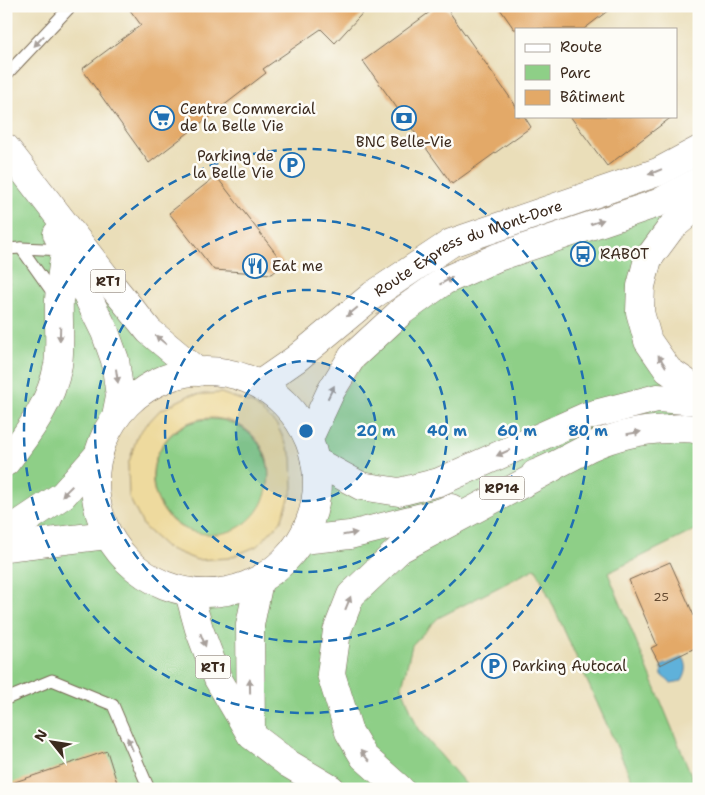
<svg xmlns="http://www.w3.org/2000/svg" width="705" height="795" viewBox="0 0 705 795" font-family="'Shantell Sans',sans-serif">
<rect width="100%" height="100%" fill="#fdfcf7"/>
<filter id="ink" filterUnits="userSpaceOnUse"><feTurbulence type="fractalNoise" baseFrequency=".02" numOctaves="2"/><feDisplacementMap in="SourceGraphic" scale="10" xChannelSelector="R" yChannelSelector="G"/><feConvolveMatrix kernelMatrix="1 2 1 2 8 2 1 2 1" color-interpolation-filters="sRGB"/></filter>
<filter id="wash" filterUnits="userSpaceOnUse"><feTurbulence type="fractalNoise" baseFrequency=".0096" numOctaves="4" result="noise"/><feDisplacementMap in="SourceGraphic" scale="20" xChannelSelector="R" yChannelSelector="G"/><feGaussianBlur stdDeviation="1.12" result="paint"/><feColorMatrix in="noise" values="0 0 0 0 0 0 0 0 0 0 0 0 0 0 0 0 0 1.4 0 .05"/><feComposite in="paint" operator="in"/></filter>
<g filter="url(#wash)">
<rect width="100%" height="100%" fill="#eadeb9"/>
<g fill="#8ecf87" stroke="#647c52">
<polygon points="6,154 186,372 164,379 131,400 116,416 103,441 95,473 98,512 107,535 120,554 142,574 189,593 223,593 259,581 280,567 302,540 316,502 315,461 310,436 402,311 699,181 671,228 640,312 699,391 699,528 608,573 697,789 636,789 536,568 438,618 412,645 402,687 418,729 470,789 6,789 6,315 11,269 6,256"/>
<circle cx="211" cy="477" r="58"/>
</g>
<path fill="#eeda9e" stroke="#94825e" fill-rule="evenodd" d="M221 393 255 405 277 425 292 457 293 488 281 521 257 546 229 558 197 560 167 548 144 527 129 497 128 465 138 434 159 411 190 395ZM215 418C221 419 228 420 233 422 300 451 266 554 190 531 172 526 159 508 154 490 147 460 166 428 196 420 202 418 209 418 215 418Z"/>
<path fill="#5fb1da" stroke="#4d6e7c" d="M683 657C688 665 687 673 682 681L671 683 662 676 661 666Z"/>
<g id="blocks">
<g fill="#e3a967">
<polygon points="127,6 369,6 335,43 321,29 263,69 266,73 149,163 82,69 141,25"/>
<polygon points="438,6 445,6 516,106 516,116 524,116 531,127 452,184 363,61"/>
<polygon points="498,6 614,6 584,29 514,29"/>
<polygon points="570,116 673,116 607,166"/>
<polygon points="216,176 284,264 272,274 214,270 169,213"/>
<polygon points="670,562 699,627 699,646 660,665 651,648 657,645 629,580"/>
<polygon points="107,751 119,789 7,789 6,785"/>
</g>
</g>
</g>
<g filter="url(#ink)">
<use href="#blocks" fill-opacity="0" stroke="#786954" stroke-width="1"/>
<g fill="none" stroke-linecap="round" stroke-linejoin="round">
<defs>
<g id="service">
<polyline points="6,75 71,6"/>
<polyline points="21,248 64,250"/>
<polyline points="6,249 21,248 55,296"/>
<polyline points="6,699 52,680 113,705 149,789"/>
</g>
<g id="primary">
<polyline points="6,148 114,288 149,331 198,372"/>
<polyline points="699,204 671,228 648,259 641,286 640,312 648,341 668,370 699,391"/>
<polyline points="57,234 105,332 115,360 120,396 116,416"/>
<circle cx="206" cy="482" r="111"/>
<path id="s1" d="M260 384 296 359 373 295 451 243 658 172 699 150"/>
<polyline points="310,436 331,391 352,357 402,311 444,281 498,257 658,203 699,181"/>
<polyline points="315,461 361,486 399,492 439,482 587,416 657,398 699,401"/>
<path d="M6 462C28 434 52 401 58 365 61 343 58 321 59 300 60 283 63 267 65 251"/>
<path d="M535 474C554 467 572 456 590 447 614 436 642 430 668 429 679 428 689 427 699 430"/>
<polyline points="6,529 21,523 63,495 99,454"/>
<polyline points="302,540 350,535 442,512 451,508"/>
<polyline points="6,547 107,535"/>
<polyline points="189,593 199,629 218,679 251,735 289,764 331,789"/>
<polyline points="251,734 250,625 259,581"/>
<polyline points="400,789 364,757 349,732 331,674 337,631 351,595 400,549 552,468"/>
</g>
</defs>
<use href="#service" stroke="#786954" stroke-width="13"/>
<use href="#primary" stroke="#786954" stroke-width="29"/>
<use href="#service" stroke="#fff" stroke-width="11"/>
<use href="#primary" stroke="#fff" stroke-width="28"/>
</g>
<defs><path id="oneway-solid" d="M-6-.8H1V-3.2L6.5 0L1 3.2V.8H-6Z" transform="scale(1.25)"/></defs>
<g fill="#a79f9a">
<use href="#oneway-solid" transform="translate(39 41) rotate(133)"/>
<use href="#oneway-solid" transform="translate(655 172) rotate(158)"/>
<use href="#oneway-solid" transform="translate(597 222) rotate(-19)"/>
<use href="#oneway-solid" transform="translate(446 281) rotate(-29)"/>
<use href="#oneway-solid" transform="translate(352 312) rotate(140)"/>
<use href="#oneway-solid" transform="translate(60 334) rotate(92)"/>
<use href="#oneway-solid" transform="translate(161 340) rotate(-140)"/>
<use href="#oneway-solid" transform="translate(662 361) rotate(-123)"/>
<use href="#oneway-solid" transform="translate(117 376) rotate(82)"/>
<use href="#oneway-solid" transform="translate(331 392) rotate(-63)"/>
<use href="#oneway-solid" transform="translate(634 433) rotate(-10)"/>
<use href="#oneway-solid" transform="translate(503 453) rotate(156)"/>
<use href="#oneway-solid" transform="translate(67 491) rotate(135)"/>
<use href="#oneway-solid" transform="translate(350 534) rotate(-10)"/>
<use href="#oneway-solid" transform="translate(348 603) rotate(-68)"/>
<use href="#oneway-solid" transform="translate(203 640) rotate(69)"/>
<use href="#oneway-solid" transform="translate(250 686) rotate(-91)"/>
<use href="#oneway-solid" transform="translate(130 744) rotate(-113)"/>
<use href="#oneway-solid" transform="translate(365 756) rotate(-130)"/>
</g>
</g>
<circle cx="306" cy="431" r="70" fill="#1f6fb2" fill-opacity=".12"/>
<g fill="none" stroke="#1f6fb2" stroke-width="2.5" stroke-dasharray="9 6">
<circle cx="306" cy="431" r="70"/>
<circle cx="306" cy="431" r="141"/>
<circle cx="306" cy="431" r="211"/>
<circle cx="306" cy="431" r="282"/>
</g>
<defs>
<symbol id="supermarket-ring" viewBox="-11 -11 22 22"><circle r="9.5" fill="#fdfcf7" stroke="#1f6fb2" stroke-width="1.5"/><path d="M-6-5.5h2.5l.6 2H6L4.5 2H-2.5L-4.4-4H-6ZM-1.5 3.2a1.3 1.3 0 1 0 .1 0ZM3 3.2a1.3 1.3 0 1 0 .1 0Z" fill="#1f6fb2"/></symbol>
<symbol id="bank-ring" viewBox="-11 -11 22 22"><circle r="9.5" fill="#fdfcf7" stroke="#1f6fb2" stroke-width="1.5"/><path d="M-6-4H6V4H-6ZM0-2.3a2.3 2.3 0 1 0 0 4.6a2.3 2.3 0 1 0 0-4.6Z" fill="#1f6fb2"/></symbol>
<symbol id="parking-ring" viewBox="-11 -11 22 22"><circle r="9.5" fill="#fdfcf7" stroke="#1f6fb2" stroke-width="1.5"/><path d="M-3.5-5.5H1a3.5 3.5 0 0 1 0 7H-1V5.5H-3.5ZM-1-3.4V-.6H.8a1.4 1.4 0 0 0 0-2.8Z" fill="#1f6fb2"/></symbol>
<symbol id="bus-ring" viewBox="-11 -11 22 22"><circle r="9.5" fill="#fdfcf7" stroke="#1f6fb2" stroke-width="1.5"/><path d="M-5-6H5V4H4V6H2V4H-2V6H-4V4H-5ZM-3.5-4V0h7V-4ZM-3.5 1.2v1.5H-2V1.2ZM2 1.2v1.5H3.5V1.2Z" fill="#1f6fb2"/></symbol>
<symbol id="restaurant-ring" viewBox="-11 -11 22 22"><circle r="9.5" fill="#fdfcf7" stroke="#1f6fb2" stroke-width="1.5"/><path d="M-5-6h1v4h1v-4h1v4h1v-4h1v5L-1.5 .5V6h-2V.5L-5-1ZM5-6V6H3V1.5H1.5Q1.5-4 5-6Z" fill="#1f6fb2"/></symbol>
</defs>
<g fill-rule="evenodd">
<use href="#supermarket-ring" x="148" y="104" width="28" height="28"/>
<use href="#bank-ring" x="390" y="104" width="28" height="28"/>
<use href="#parking-ring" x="278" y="151" width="28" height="28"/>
<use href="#bus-ring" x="569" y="240" width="28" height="28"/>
<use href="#restaurant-ring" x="241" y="252" width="28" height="28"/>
<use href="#parking-ring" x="480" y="652" width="28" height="28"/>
</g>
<g text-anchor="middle" stroke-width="5" stroke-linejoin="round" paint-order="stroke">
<g font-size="12" fill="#654a30">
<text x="661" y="601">25</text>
</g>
<g fill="#fdfcf7" stroke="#75695f" stroke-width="1">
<rect x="90.5" y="269.5" width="35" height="23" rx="4"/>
<rect x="479.5" y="476.5" width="45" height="23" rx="4"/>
<rect x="195.5" y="655.5" width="35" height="23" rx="4"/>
</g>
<g font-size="14" font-weight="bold" fill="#3b2a1e">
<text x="108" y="286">RT1</text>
<text x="502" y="493">RP14</text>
<text x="213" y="672">RT1</text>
</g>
<g font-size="15" fill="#3b2a1e" stroke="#fdfcf7" text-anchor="start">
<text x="180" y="114">Centre Commercial<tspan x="180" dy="17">de la Belle Vie</tspan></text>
<text x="404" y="147" text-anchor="middle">BNC Belle-Vie</text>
<text x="274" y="161" text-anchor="end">Parking de<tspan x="274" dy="17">la Belle Vie</tspan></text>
<text x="600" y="259">RABOT</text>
<text x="272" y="271">Eat me</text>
<text x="512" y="671">Parking Autocal</text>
</g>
<g font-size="15" fill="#3b2a1e" stroke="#fdfcf7">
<text dy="5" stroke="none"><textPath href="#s1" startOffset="251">Route Express du Mont-Dore</textPath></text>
</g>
</g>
<circle cx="306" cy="431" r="8" fill="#1f6fb2" stroke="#fdfcf7" stroke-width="2.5"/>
<g font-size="15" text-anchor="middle" font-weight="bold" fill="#1f6fb2" stroke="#fdfcf7" stroke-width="5" stroke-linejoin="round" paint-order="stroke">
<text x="376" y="436">20 m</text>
<text x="447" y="436">40 m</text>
<text x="517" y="436">60 m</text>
<text x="588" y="436">80 m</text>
</g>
<rect width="705" height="795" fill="none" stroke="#fdfcf7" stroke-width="25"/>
<rect x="515" y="28" width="162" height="90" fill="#fdfcf7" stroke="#afa8a0"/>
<rect x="525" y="44" width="25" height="8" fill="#ffffff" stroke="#afa8a0"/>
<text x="560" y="52" font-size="15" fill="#3b2a1e">Route</text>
<rect x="525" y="65" width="25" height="15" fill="#8ecf87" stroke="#afa8a0"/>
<text x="560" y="78" font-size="15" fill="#3b2a1e">Parc</text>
<rect x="525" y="90" width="25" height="15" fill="#e3a967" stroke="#afa8a0"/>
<text x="560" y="102" font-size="15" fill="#3b2a1e">Bâtiment</text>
<g transform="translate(52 742) rotate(300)" stroke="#fdfcf7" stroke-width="4" paint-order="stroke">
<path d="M0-4L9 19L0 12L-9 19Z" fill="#3b2a1e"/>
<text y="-8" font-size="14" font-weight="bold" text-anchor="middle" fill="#3b2a1e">N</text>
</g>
</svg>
